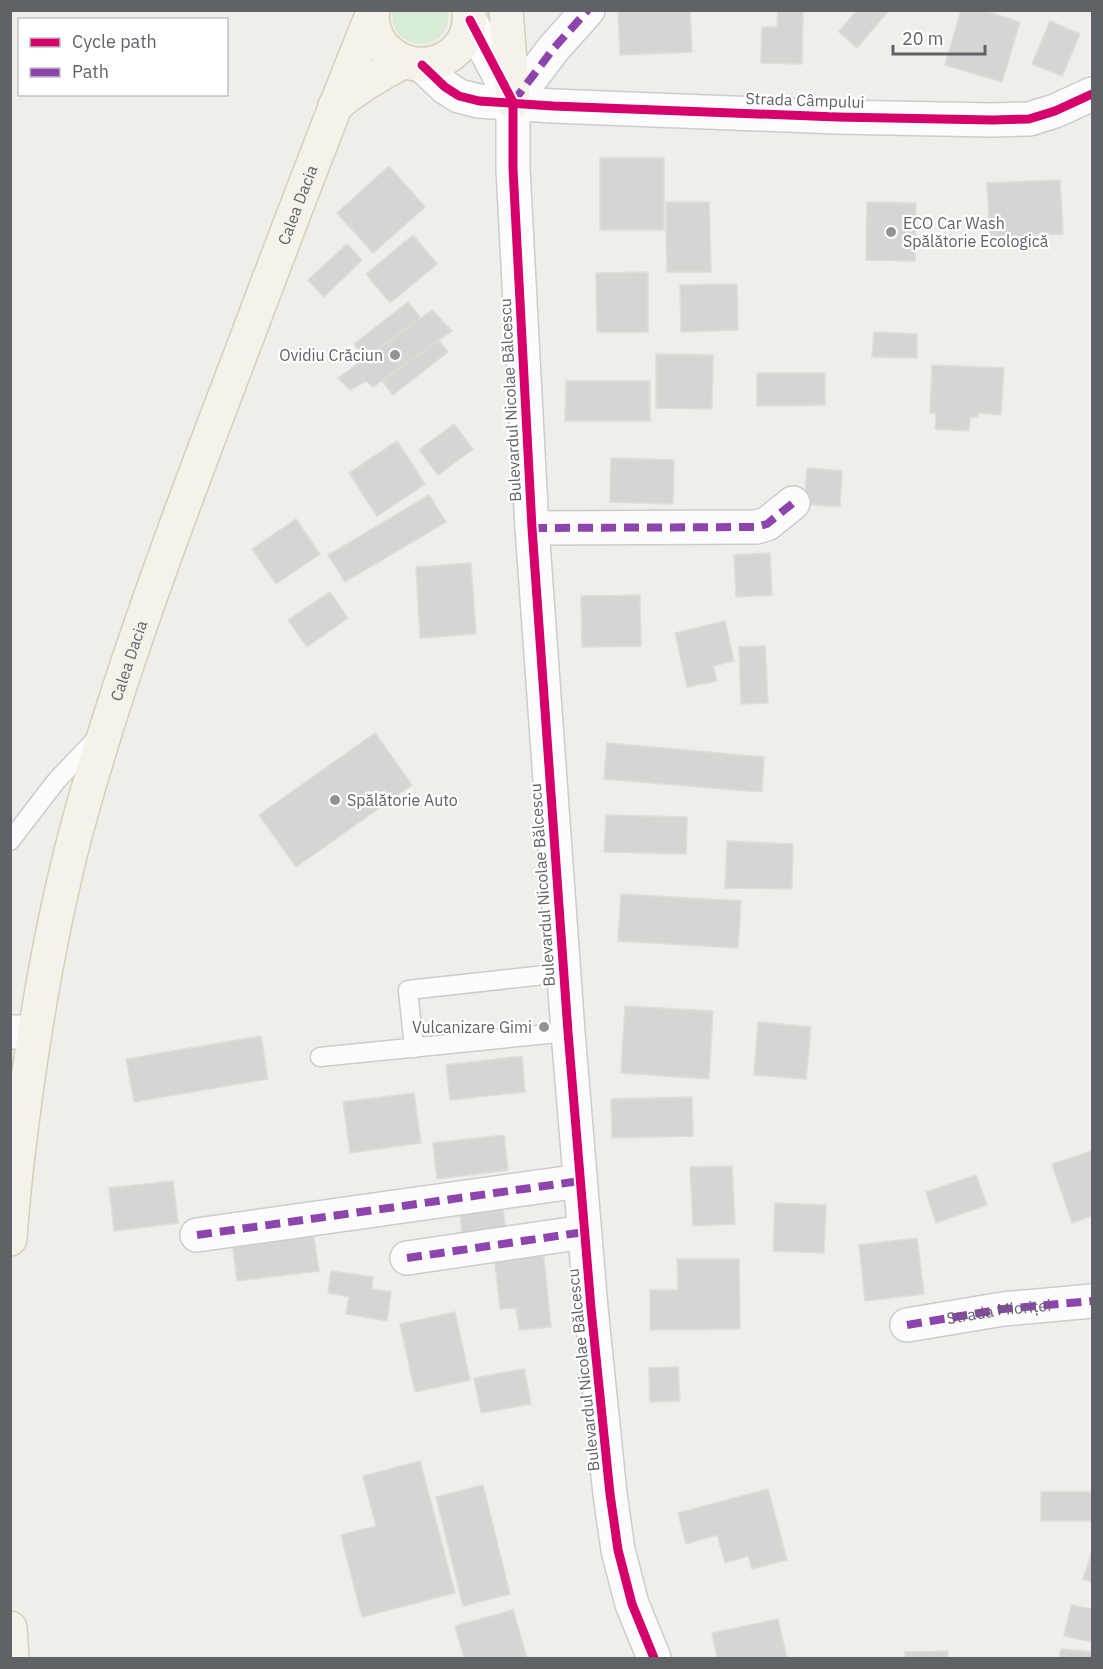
<svg xmlns="http://www.w3.org/2000/svg" width="1103" height="1669" viewBox="0 0 1103 1669" font-family="'IBM Plex Sans',sans-serif">
<rect width="100%" height="100%" fill="#efeeea"/>
<path fill="#d8ebd6" d="M393 11H448C452 58 386 51 393 11Z"/>
<g fill="#d6d5d3" stroke="#deddd9" stroke-width="1.5">
<polygon points="618,10 690,10 692,52 620,55"/>
<polygon points="778,10 803,10 802,64 761,63 762,27 777,27"/>
<polygon points="857,10 889,10 857,48 839,32"/>
<polygon points="961,10 982,10 1020,22 1002,82 945,65"/>
<polygon points="1050,21 1080,34 1062,76 1032,64"/>
<rect x="600" y="158" width="64" height="72"/>
<polygon points="389,166 425,207 373,253 337,213"/>
<polygon points="1060,180 1063,234 990,237 987,183"/>
<polygon points="666,202 709,202 711,272 667,272"/>
<polygon points="867,202 916,203 915,261 866,260"/>
<polygon points="413,235 437,264 390,303 366,274"/>
<polygon points="347,244 362,260 324,297 308,280"/>
<polygon points="648,272 648,332 597,332 596,273"/>
<polygon points="737,284 738,330 681,332 680,285"/>
<polygon points="408,302 448,352 393,395 354,344"/>
<polygon points="432,310 452,331 373,387 366,381 350,390 338,378"/>
<polygon points="874,332 917,334 917,358 872,357"/>
<polygon points="656,354 713,355 712,409 656,408"/>
<polygon points="932,365 1004,368 1001,415 978,413 978,417 970,417 969,431 935,429 936,413 930,413"/>
<polygon points="757,373 825,373 825,405 757,406"/>
<polygon points="566,381 650,381 650,421 565,421"/>
<polygon points="454,424 473,449 438,475 419,450"/>
<polygon points="397,441 425,484 377,516 349,473"/>
<polygon points="611,458 674,460 673,504 610,502"/>
<polygon points="807,468 842,471 840,507 804,504"/>
<polygon points="429,495 446,522 345,582 328,555"/>
<polygon points="296,519 320,554 276,584 252,549"/>
<polygon points="770,553 772,595 736,597 734,555"/>
<polygon points="471,563 476,634 420,638 416,567"/>
<polygon points="330,592 348,618 307,647 288,620"/>
<polygon points="640,595 641,646 582,647 581,596"/>
<polygon points="725,621 734,661 713,666 717,681 687,687 675,633"/>
<polygon points="765,646 768,703 741,704 739,647"/>
<polygon points="375,733 412,785 296,867 259,815"/>
<polygon points="607,743 764,757 762,792 604,779"/>
<polygon points="606,815 687,817 686,854 604,852"/>
<polygon points="727,841 793,844 792,889 725,888"/>
<polygon points="621,894 741,901 738,948 618,941"/>
<polygon points="625,1006 713,1011 709,1079 621,1073"/>
<polygon points="758,1022 811,1027 806,1079 754,1075"/>
<polygon points="261,1036 268,1079 134,1102 126,1059"/>
<polygon points="522,1056 525,1092 450,1100 446,1065"/>
<polygon points="414,1093 421,1143 350,1153 343,1102"/>
<polygon points="692,1097 693,1136 612,1138 611,1099"/>
<polygon points="504,1135 508,1170 437,1179 433,1143"/>
<polygon points="1092,1151 1092,1216 1072,1223 1052,1164"/>
<polygon points="732,1166 735,1224 693,1226 690,1167"/>
<polygon points="976,1175 987,1205 936,1223 926,1192"/>
<polygon points="173,1181 178,1223 114,1231 109,1188"/>
<polygon points="775,1203 826,1205 824,1253 773,1251"/>
<polygon points="503,1208 506,1232 462,1236 460,1212"/>
<polygon points="313,1231 319,1271 237,1281 232,1241"/>
<polygon points="917,1238 924,1294 865,1301 859,1245"/>
<polygon points="543,1248 551,1327 519,1330 516,1308 500,1309 494,1254"/>
<polygon points="677,1259 739,1259 740,1329 650,1330 650,1290 678,1290"/>
<polygon points="331,1271 373,1277 372,1289 391,1292 387,1321 346,1314 349,1297 328,1293"/>
<polygon points="455,1312 470,1380 415,1392 400,1324"/>
<polygon points="678,1367 680,1401 650,1402 649,1368"/>
<polygon points="524,1369 531,1404 481,1413 474,1378"/>
<polygon points="420,1461 455,1593 362,1617 341,1535 376,1526 363,1476"/>
<polygon points="483,1485 510,1594 463,1606 436,1497"/>
<polygon points="768,1489 787,1560 752,1569 748,1556 725,1563 717,1535 686,1544 678,1513"/>
<rect x="1041" y="1492" width="51" height="29"/>
<polygon points="1092,1551 1092,1582 1083,1579"/>
<polygon points="1071,1605 1092,1609 1092,1642 1064,1636"/>
<polygon points="513,1610 527,1658 464,1658 455,1626"/>
<polygon points="778,1619 787,1658 717,1658 712,1633"/>
<polygon points="1061,1649 1092,1652 1092,1658 1059,1658"/>
<polygon points="948,1651 948,1658 905,1658 905,1652"/>
</g>
<g fill="none" stroke-linecap="round" stroke-linejoin="round">
<defs>
<g id="service">
<polyline points="10,841 57,780 98,737"/>
<polyline points="414,1048 408,990 563,973"/>
<polyline points="320,1057 568,1032"/>
</g>
<g id="minor">
<polyline points="513,102 554,48 588,10"/>
<polyline points="532,528 756,527 767,524 793,503"/>
<polyline points="10,1032 35,1032"/>
<polyline points="197,1235 580,1181"/>
<polyline points="407,1258 584,1232"/>
<path id="s1" d="M907 1325 1003 1309 1092 1301"/>
</g>
<g id="tertiary">
<polyline points="470,20 513,102 513,169 532,528 568,1032 591,1308 610,1494 618,1550 632,1604 654,1658"/>
<polyline points="422,65 445,87 459,96 479,101 553,106 837,117 992,120 1029,119 1055,111 1092,94"/>
</g>
<g id="primary">
<path d="M373 10C371 21 374 33 380 42 409 84 475 63 469 10"/>
<polyline points="506,10 513,102"/>
<path d="M335 106C356 88 378 75 403 62"/>
<path id="s2" d="M10 1239C13 1188 20 1136 27 1085 39 1000 54 916 76 832 115 688 168 545 221 406 271 275 319 144 372 15"/>
<polyline points="10,1628 12,1658"/>
</g>
</defs>
<use href="#service" stroke="#cbcccc" stroke-width="21"/>
<use href="#minor" stroke="#cbcccc" stroke-width="36"/>
<use href="#tertiary" stroke="#cbcccc" stroke-width="36"/>
<use href="#primary" stroke="#d7ceb8" stroke-width="36"/>
<use href="#service" stroke="#fdfcfc" stroke-width="18"/>
<use href="#minor" stroke="#fdfcfc" stroke-width="33"/>
<use href="#tertiary" stroke="#fdfcfc" stroke-width="33"/>
<use href="#primary" stroke="#f4f2e9" stroke-width="33"/>
<g stroke="#8e44ad" stroke-width="8" stroke-dasharray="15 8" stroke-linecap="butt">
<polyline points="513,102 554,48 588,10"/>
<polyline points="532,528 756,527 767,524 793,503"/>
<polyline points="197,1235 580,1181"/>
<polyline points="407,1258 584,1232"/>
<polyline points="907,1325 1003,1309 1092,1301"/>
</g>
<defs>
<g id="cycleway">
<polyline points="470,20 513,102 513,169 532,528 568,1032 591,1308 610,1494 618,1550 632,1604 654,1658"/>
<polyline points="422,65 445,87 459,96 479,101 553,106 837,117 992,120 1029,119 1055,111 1092,94"/>
</g>
</defs>
<use href="#cycleway" stroke="#fff" stroke-width="13"/>
<use href="#cycleway" stroke="#d6006c" stroke-width="9"/>
</g>
<g fill="#919496" stroke="#fff" stroke-width="2">
<circle cx="891" cy="232" r="6"/>
<circle cx="395" cy="355" r="6"/>
<circle cx="335" cy="800" r="6"/>
<circle cx="544" cy="1027" r="6"/>
</g>
<g text-anchor="middle" stroke-width="4.5" stroke-linejoin="round" paint-order="stroke">
<g font-size="16" fill="#5f6368" stroke="#fff">
<text transform="translate(805 100) rotate(2)" y="6">Strada Câmpului</text>
<text dy="6" stroke="none"><textPath href="#s2" startOffset="1078">Calea Dacia</textPath></text>
<text transform="translate(510 400) rotate(-93)" y="6">Bulevardul Nicolae Bălcescu</text>
<text dy="6" stroke="none"><textPath href="#s2" startOffset="592">Calea Dacia</textPath></text>
<text transform="translate(542 885) rotate(-94)" y="6">Bulevardul Nicolae Bălcescu</text>
<text dy="6" stroke="none"><textPath href="#s1" startOffset="93">Strada Mioriței</textPath></text>
<text transform="translate(583 1370) rotate(-96)" y="6">Bulevardul Nicolae Bălcescu</text>
</g>
<g font-size="16" fill="#5f6368" stroke="#fff" text-anchor="start">
<text x="903" y="229">ECO Car Wash<tspan x="903" dy="18">Spălătorie Ecologică</tspan></text>
<text x="383" y="361" text-anchor="end">Ovidiu Crăciun</text>
<text x="347" y="806">Spălătorie Auto</text>
<text x="532" y="1033" text-anchor="end">Vulcanizare Gimi</text>
</g>
</g>
<rect width="1103" height="1669" fill="none" stroke="#5f6368" stroke-width="24"/>
<rect x="18" y="18" width="210" height="78" fill="#ffffff" stroke="#bfc1c3" stroke-width="1.5"/>
<rect x="30" y="38" width="30" height="9" fill="#d6006c" stroke="#bfc1c3" stroke-width="1.5"/>
<text x="72" y="48" font-size="18" fill="#5f6368">Cycle path</text>
<rect x="30" y="68" width="30" height="9" fill="#8e44ad" stroke="#bfc1c3" stroke-width="1.5"/>
<text x="72" y="78" font-size="18" fill="#5f6368">Path</text>
<path d="M893 45v9h92v-9" fill="none" stroke="#5f6368" stroke-width="3"/>
<text x="902" y="45" font-size="18" fill="#5f6368" stroke="#ffffff" stroke-width="4.5" paint-order="stroke">20 m</text>
</svg>
